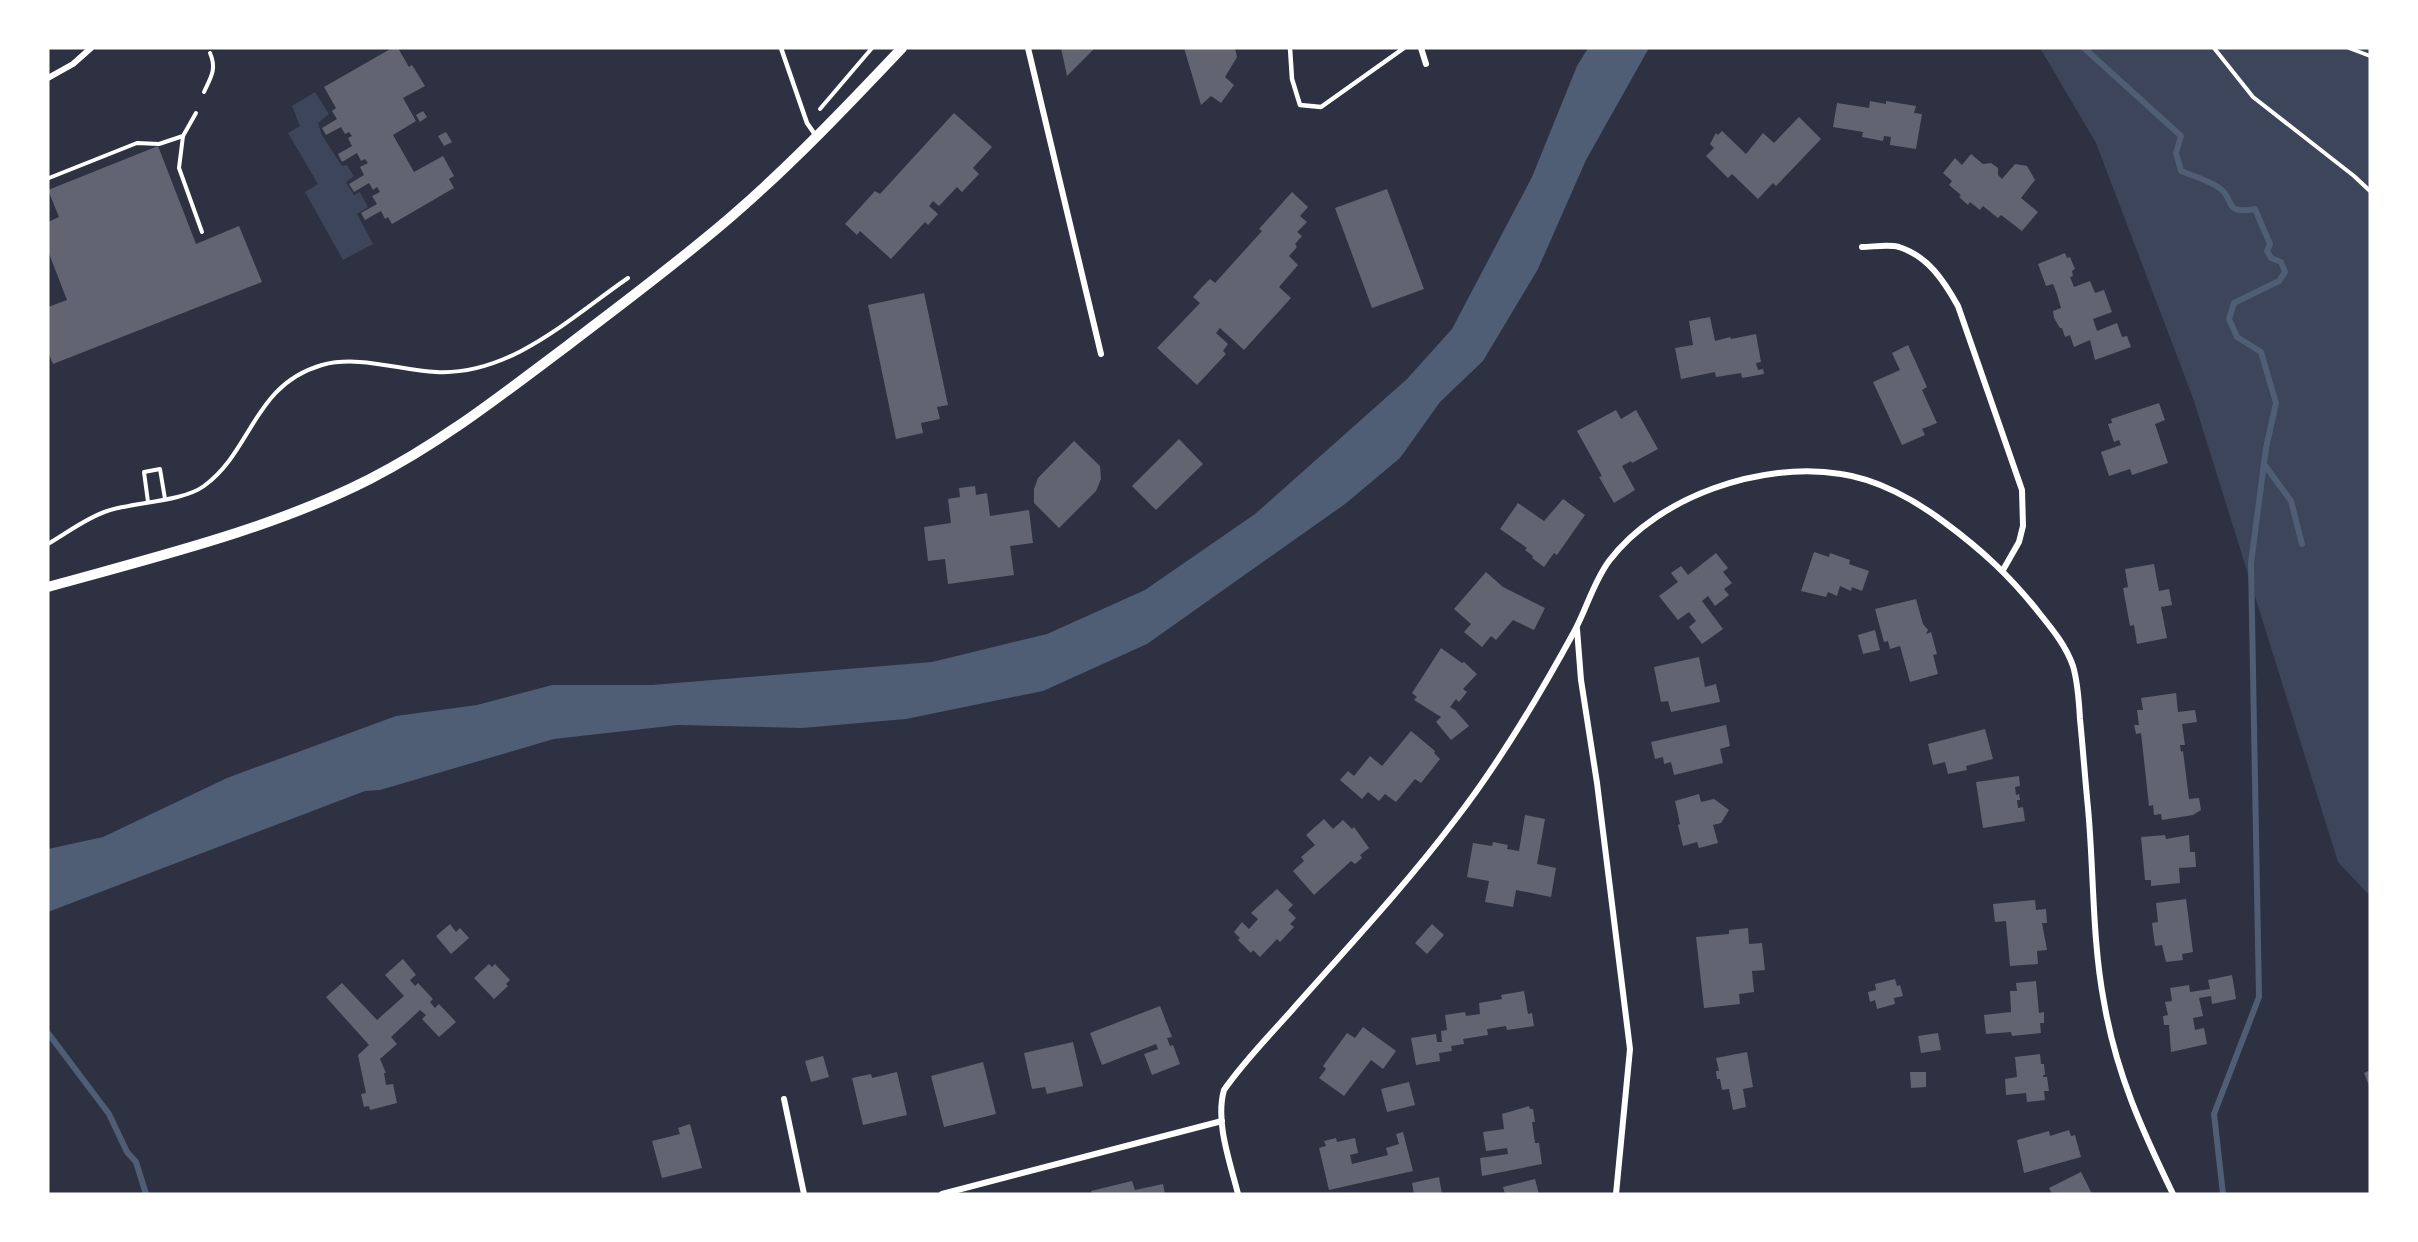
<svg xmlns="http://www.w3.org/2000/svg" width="2418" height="1242" viewBox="0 0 2418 1242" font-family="Montserrat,sans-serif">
<rect width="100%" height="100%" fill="#2d3142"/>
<g fill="#3c4559">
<polygon points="2040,48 2370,48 2370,896 2338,862 2193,398 2096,143"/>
<polygon points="315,92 329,114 318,123 322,135 342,166 347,165 354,176 346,182 354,195 360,192 368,207 357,214 373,244 343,260 305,192 318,184 288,133 300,126 292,106"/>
</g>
<polygon fill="#4f5d75" points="1588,48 1649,48 1586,160 1538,269 1483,361 1440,402 1400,458 1345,504 1147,644 1043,691 906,719 802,728 678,725 554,739 380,790 365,791 48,912 48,849 103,837 227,778 396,716 477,705 552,685 652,685 932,662 1047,634 1145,590 1255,514 1407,379 1452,329 1532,177 1577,66"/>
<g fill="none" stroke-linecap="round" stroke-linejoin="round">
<g stroke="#4f5d75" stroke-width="6">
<path d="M2084 48 2181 136 2176 153 2181 171C2193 176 2207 180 2218 187 2237 199 2221 215 2255 209L2270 244 2267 251 2271 258 2281 262 2285 272 2279 281 2234 303 2229 319 2237 337 2261 352 2276 403 2266 448 2251 563 2259 997 2214 1114 2223 1194"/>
<polyline points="2264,464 2291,501 2302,544"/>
<polyline points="48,1033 109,1114 127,1152 136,1162 146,1194"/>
</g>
</g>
<g fill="#626471">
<polygon points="392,48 398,48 409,67 412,65 425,86 403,98 416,121 393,135 414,172 443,156 454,176 449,179 454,188 392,224 388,217 385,219 381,211 365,220 361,213 377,204 372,196 380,192 377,187 373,190 369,183 354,192 349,184 364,175 360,167 368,163 365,159 361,161 357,153 342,162 338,154 352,146 348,138 352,136 349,132 345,134 341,127 326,135 322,128 337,119 332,111 336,108 324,87"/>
<polygon points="1061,48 1095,48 1067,76"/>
<polygon points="1184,48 1235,48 1237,57 1225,77 1234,85 1221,103 1211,96 1201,105"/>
<polygon points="1870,101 1886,104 1886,101 1916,106 1914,113 1922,114 1916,149 1890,145 1891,137 1884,136 1883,141 1862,137 1863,132 1833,127 1837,103 1869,108"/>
<polygon points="423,111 427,117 420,122 416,115"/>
<polygon points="954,113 992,147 973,168 979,174 962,192 957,187 939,206 933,201 929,206 938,214 928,225 925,222 891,259 860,231 857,235 845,224 875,191 880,194"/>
<polygon points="1799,117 1821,139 1776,186 1773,183 1758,199 1732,174 1728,178 1706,156 1714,148 1710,144 1716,133 1718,135 1722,131 1746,154 1763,133 1774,143"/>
<polygon points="446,132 452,142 444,146 438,136"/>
<polygon points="158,146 196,244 239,226 262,282 53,364 48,352 48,307 67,300 48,251 48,222 59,217 48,190"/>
<polygon points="1971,154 1983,164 1991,163 1998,168 1998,175 2002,179 2015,164 2027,166 2035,180 2021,198 2038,212 2022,231 2001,215 1998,218 1983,206 1980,210 1970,202 1968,205 1959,197 1961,195 1949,185 1952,181 1943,173 1955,158 1962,165"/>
<polygon points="1387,189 1424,289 1372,308 1335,208"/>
<polygon points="1292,192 1308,207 1300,216 1307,222 1297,232 1302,236 1295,244 1297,247 1289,256 1298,265 1279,287 1291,298 1244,350 1220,328 1216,333 1228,344 1223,351 1226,354 1197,385 1157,348 1200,303 1193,297 1202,287 1210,279 1215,283 1262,231 1259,229"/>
<polygon points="2065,253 2067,258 2070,257 2075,269 2072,271 2073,276 2070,277 2074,287 2090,281 2095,293 2104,290 2112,312 2093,319 2097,331 2117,323 2122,337 2127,336 2131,347 2095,360 2090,340 2074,347 2070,335 2065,337 2062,328 2060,328 2054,318 2053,311 2061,308 2057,294 2053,284 2046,286 2038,264"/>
<polygon points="924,293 948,405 937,407 940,419 921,423 923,433 896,439 868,305"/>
<polygon points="1710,317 1715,341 1730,337 1731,339 1756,334 1761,362 1756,363 1758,370 1763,369 1764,374 1742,378 1741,373 1716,377 1715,372 1681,379 1675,348 1693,345 1689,321"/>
<polygon points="1908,345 1927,387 1922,390 1937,423 1922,429 1925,435 1902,445 1873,382 1900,370 1892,353"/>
<polygon points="2159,403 2165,420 2155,424 2168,463 2132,475 2130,469 2109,476 2101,452 2121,445 2119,440 2114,442 2108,424 2112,423 2111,419"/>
<polygon points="1616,410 1621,419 1636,410 1658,449 1632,463 1631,461 1622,466 1635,490 1614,503 1599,477 1602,476 1577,431"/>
<polygon points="1179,439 1203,464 1156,510 1132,486"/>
<polygon points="1074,441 1100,466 1101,479 1096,491 1059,528 1034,503 1034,489 1038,478"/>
<polygon points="975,486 976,495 987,493 990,516 1029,510 1033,543 1010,546 1014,575 948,584 945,559 928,561 924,527 951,523 948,499 960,497 959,488"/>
<polygon points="1563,499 1585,515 1557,555 1554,553 1544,567 1532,558 1533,556 1525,550 1527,548 1500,529 1518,503 1544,521"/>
<polygon points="1814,552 1829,557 1830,553 1850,560 1849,564 1869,571 1862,591 1852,587 1851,591 1840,586 1837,596 1828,592 1826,597 1801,591"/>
<polygon points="1716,553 1728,568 1723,572 1732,583 1724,589 1729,595 1715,606 1708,596 1702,601 1723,629 1702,644 1689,627 1696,621 1689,612 1678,620 1659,596 1678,582 1671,573 1681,566 1688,575"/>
<polygon points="2154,564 2159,591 2169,589 2172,605 2161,607 2167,638 2137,644 2134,625 2130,626 2123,588 2128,587 2125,569"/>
<polygon points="1486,572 1503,587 1545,608 1534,630 1513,620 1496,640 1491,636 1482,647 1464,632 1471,624 1454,609"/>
<polygon points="1916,599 1923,624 1928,630 1926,634 1931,632 1937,654 1933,655 1938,674 1910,682 1900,646 1890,649 1888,641 1884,642 1875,609"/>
<polygon points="1875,630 1880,650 1863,654 1858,635"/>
<polygon points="1441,648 1462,663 1464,662 1477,674 1463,689 1467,692 1459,702 1456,699 1450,707 1455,710 1469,726 1451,740 1436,722 1441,717 1414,700 1417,697 1412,693"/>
<polygon points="1699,657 1705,687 1716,684 1720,702 1671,712 1668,701 1661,702 1654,667"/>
<polygon points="2176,693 2178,712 2195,710 2197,722 2182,724 2185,745 2180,745 2181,752 2183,751 2189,799 2199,798 2201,810 2193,815 2162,820 2161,814 2154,815 2153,805 2149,806 2141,733 2136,734 2134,725 2139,725 2137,710 2143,710 2141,698"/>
<polygon points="1726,725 1730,746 1720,749 1723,763 1674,775 1671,762 1664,764 1663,757 1655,759 1651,742"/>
<polygon points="1985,729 1993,759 1966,766 1967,770 1948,774 1945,762 1933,765 1928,744"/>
<polygon points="1411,731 1435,751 1434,753 1440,759 1421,783 1415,779 1396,802 1385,794 1379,801 1368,792 1362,799 1340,780 1348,771 1354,776 1370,756 1382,766"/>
<polygon points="2019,776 2020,786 2015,787 2016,795 2019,794 2020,800 2017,800 2018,808 2023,807 2025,821 1983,828 1976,782"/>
<polygon points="1699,794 1701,802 1714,799 1729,810 1721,823 1713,825 1718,843 1699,848 1697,842 1683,846 1678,825 1680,824 1675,801"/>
<polygon points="1525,815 1545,819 1537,864 1556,868 1551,897 1516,890 1513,907 1485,902 1489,881 1467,877 1473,843 1492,846 1493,842 1508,845 1507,849 1519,851"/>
<polygon points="1324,819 1333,829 1343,820 1352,829 1354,827 1369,848 1360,855 1362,858 1355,864 1351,861 1314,895 1293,871 1304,861 1301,857 1315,845 1306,835"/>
<polygon points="2165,835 2166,839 2189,835 2190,852 2195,852 2196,867 2179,868 2180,883 2151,886 2151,880 2145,880 2141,837"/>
<polygon points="1277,889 1293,905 1288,910 1296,918 1290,924 1294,927 1280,942 1277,939 1260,957 1253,950 1251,953 1238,940 1240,938 1234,932 1242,922 1249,929 1258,919 1251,913"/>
<polygon points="2186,899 2193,952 2182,954 2183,960 2166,962 2162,945 2155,946 2152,923 2158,922 2156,903"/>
<polygon points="2035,900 2036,910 2046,909 2047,923 2042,923 2047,950 2037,951 2038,964 2010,966 2006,921 1995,922 1993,904"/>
<polygon points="450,924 456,932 460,928 469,938 451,954 436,936"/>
<polygon points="1432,924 1444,935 1427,954 1415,943"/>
<polygon points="1748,928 1749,944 1762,943 1765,970 1752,971 1754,992 1739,994 1740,1004 1704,1008 1696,937 1729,934 1729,930"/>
<polygon points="403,959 416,975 410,980 415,986 418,983 433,999 430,1002 435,1008 439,1004 456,1022 439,1037 422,1019 426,1015 420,1010 391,1037 397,1044 380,1059 386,1073 384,1073 386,1085 393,1084 397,1103 370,1110 369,1106 364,1107 361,1094 366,1093 358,1055 369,1045 326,997 342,983 377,1020 404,996 385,975"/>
<polygon points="489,964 492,967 495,964 510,980 506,984 508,986 494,999 474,978"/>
<polygon points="2232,975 2236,999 2212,1004 2211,996 2199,998 2203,1016 2193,1018 2195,1030 2204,1028 2207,1044 2171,1052 2169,1025 2164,1025 2163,1016 2168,1015 2165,1002 2172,1001 2170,988 2189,985 2190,992 2210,989 2208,980"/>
<polygon points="1895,979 1897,986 1900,985 1903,996 1894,998 1895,1004 1877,1009 1875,1000 1870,1002 1868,992 1876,990 1875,984"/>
<polygon points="2036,981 2039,1013 2044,1012 2044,1023 2040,1023 2041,1033 2012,1036 2011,1032 1986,1034 1984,1015 2011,1012 2010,991 2017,991 2016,983"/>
<polygon points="1524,991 1528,1014 1532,1013 1534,1026 1507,1030 1506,1026 1487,1029 1488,1035 1463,1039 1464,1044 1451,1046 1452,1051 1439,1053 1440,1061 1416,1065 1411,1038 1436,1034 1437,1042 1442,1042 1441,1031 1447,1030 1445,1015 1465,1012 1466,1016 1480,1014 1479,1003 1502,999 1501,995"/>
<polygon points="1160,1006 1172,1037 1167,1038 1170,1046 1173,1045 1180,1064 1152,1075 1144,1054 1158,1049 1156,1044 1102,1065 1090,1033"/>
<polygon points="1363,1027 1396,1051 1383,1069 1371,1060 1344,1096 1319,1078 1326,1069 1323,1066 1347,1033 1355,1038"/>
<polygon points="1938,1033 1941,1050 1921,1053 1918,1036"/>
<polygon points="1073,1042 1083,1086 1047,1094 1045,1087 1032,1089 1024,1053"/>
<polygon points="1747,1052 1753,1087 1743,1089 1746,1107 1733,1110 1729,1089 1722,1090 1720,1079 1717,1079 1716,1071 1719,1071 1716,1058"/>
<polygon points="2040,1054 2041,1064 2044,1064 2045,1075 2043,1075 2043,1077 2047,1077 2049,1091 2044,1091 2045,1100 2027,1102 2026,1093 2006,1095 2005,1079 2017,1077 2015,1057"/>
<polygon points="823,1056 829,1077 811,1082 805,1061"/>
<polygon points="983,1062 996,1114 944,1127 931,1076"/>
<polygon points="2370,1070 2370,1088 2364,1073"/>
<polygon points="897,1072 907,1115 863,1125 852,1078 871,1074 872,1078"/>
<polygon points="1910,1072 1926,1072 1926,1087 1911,1088"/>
<polygon points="1409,1082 1415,1105 1387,1112 1381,1089"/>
<polygon points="1529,1106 1530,1109 1533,1109 1535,1122 1532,1122 1535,1143 1539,1143 1542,1164 1482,1176 1480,1158 1508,1154 1507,1148 1486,1151 1483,1132 1504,1129 1502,1114"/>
<polygon points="690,1124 702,1168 662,1178 652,1141 680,1134 678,1128"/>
<polygon points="2069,1130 2071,1136 2075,1135 2081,1157 2024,1173 2017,1140 2049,1131 2050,1136"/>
<polygon points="1403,1132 1413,1171 1329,1190 1319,1148 1326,1146 1324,1141 1336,1138 1337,1142 1355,1138 1358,1153 1350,1155 1352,1164 1388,1155 1386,1148 1399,1144 1396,1134"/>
<polygon points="2081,1172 2092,1194 2052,1194 2049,1188"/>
<polygon points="1439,1177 1442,1194 1414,1194 1412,1183"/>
<polygon points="1535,1179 1539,1194 1505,1194 1503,1187"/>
<polygon points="1132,1181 1135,1190 1163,1184 1165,1194 1092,1194 1091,1191"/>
</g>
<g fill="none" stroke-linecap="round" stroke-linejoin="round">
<g stroke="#fff" stroke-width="4">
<polyline points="2214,48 2253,97 2354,176 2370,191"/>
<polyline points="2349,48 2370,56"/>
<path d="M204 92C211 77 217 69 210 53"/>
<polyline points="820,109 872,48"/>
<polyline points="196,113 183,136 179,168 202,232"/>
<polyline points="49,178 137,143 159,144 183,136"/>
<polyline points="148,502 144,472 160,469 165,499"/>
<path d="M48 544C67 533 86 518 107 511 134 502 182 502 204 486 253 450 253 385 322 365 359 355 399 370 436 372 510 376 570 318 628 278"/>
</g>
<g stroke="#fff" stroke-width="4.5">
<polyline points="781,48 807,123 816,136"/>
<polyline points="1290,48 1292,79 1300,105 1321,107 1404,48"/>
</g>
<g stroke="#fff" stroke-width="6">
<polyline points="1028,48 1101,354"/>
<polyline points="1421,48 1426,64"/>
<polyline points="48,78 73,64 91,48"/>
<path d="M1862 247C1873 247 1888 244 1899 247 1928 256 1944 281 1958 306L2022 490 2023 526 2019 542 2003 570"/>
<polyline points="1577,629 1581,680 1597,783 1630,1049 1616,1194"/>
<polyline points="784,1099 804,1194"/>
<polyline points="942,1194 1222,1121"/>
<path d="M1238 1194C1230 1162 1215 1122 1224 1090 1244 1061 1270 1035 1293 1009 1348 947 1405 886 1455 820 1500 762 1539 696 1574 632 1587 608 1593 583 1609 561 1658 496 1762 461 1841 474 1877 479 1915 500 1944 522 1982 550 2011 577 2040 614 2053 630 2066 646 2073 666 2078 683 2079 701 2080 719 2083 749 2085 778 2088 808 2094 872 2092 939 2104 1002 2116 1073 2142 1130 2173 1194"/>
</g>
<path stroke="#fff" stroke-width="10" d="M48 587C155 557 272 529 370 479 441 443 504 393 567 346 623 303 680 261 733 215 793 163 848 105 902 48"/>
</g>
<rect width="2418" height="1242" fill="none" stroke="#ffffff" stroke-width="99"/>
</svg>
